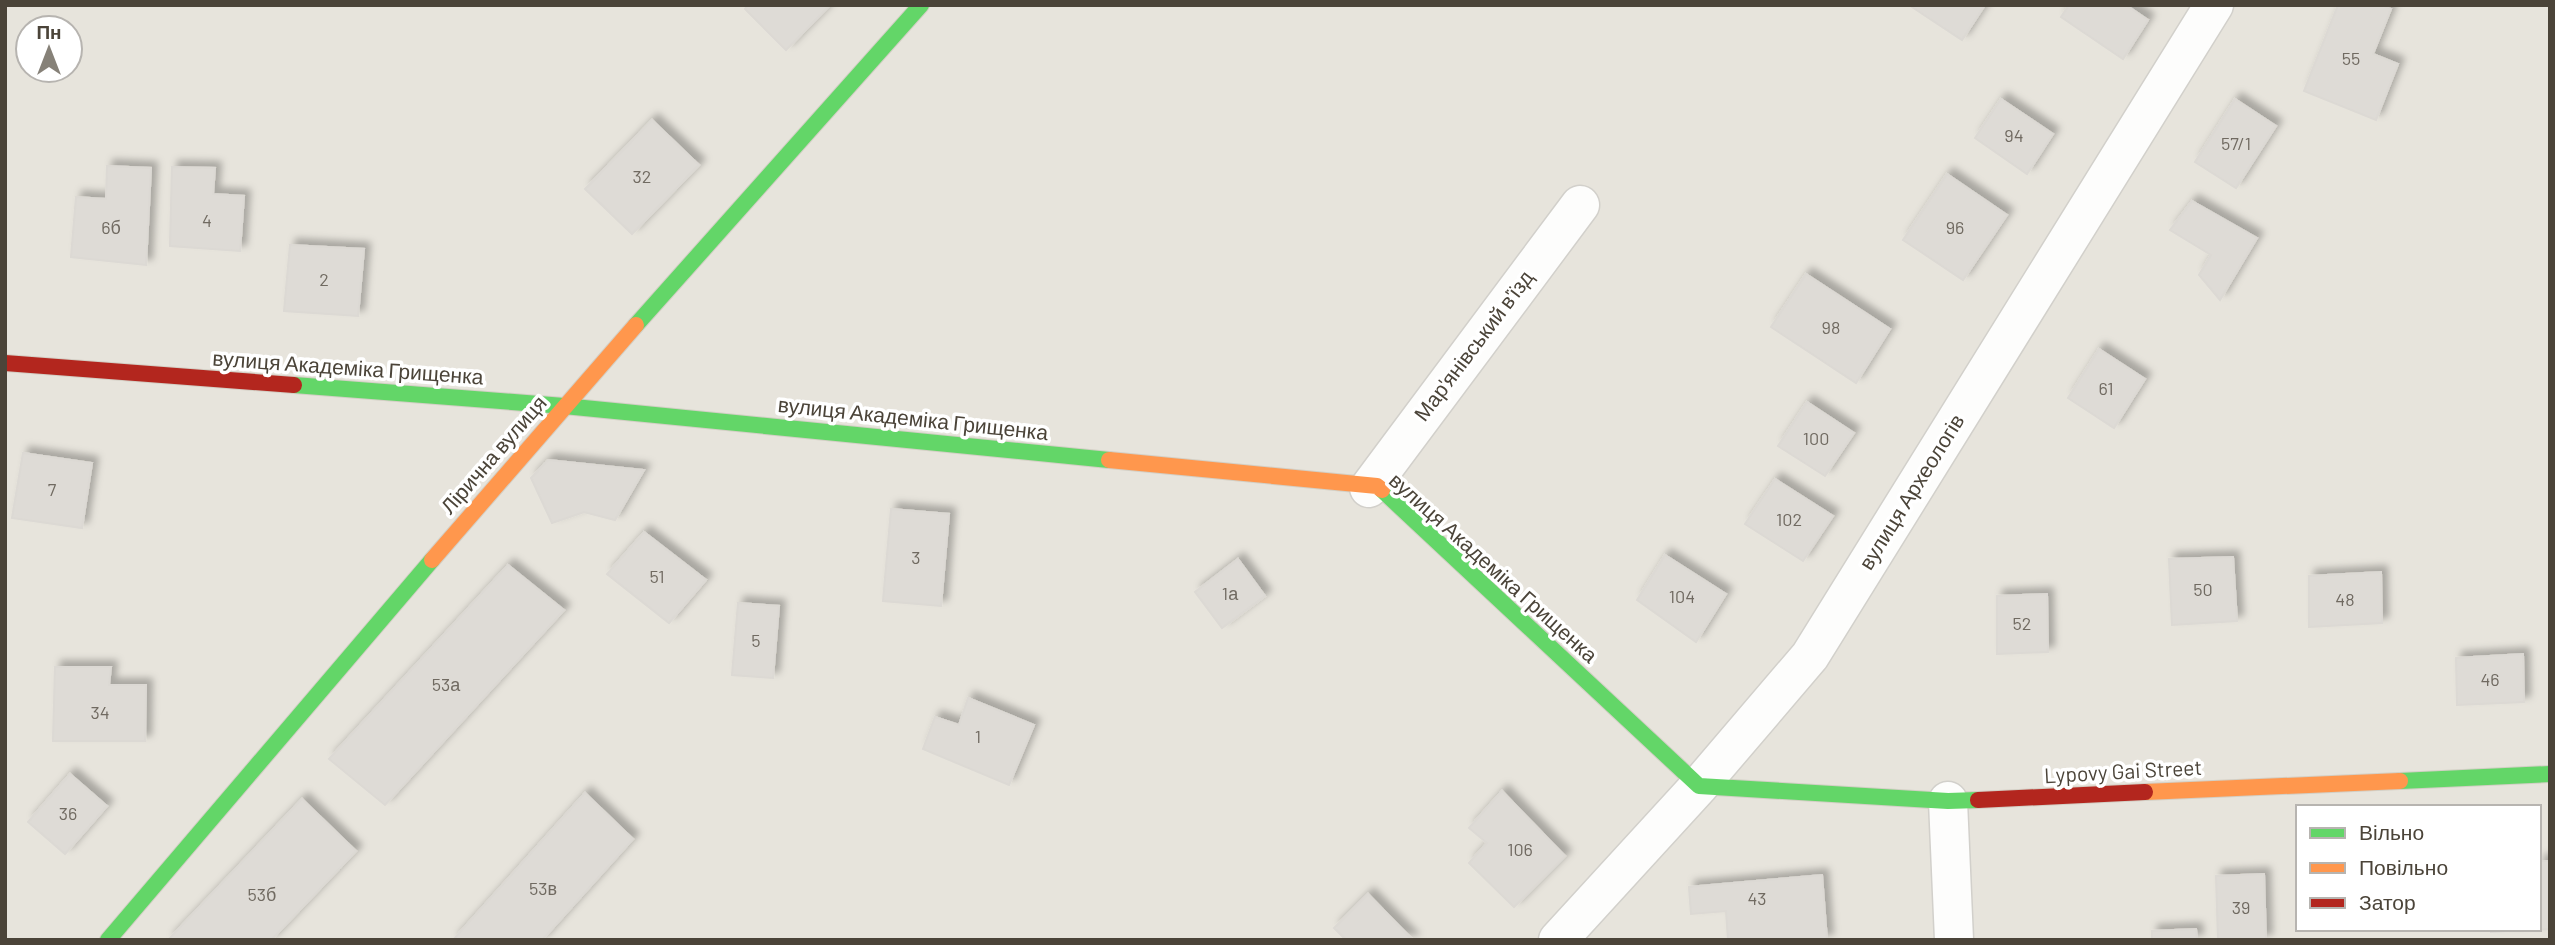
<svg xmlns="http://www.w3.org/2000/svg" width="2555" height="945" viewBox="0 0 2555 945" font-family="Barlow,sans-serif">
<defs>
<filter id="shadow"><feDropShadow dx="6" dy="-6" stdDeviation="3.5" flood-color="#0004"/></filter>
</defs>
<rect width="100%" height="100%" fill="#f4f2ee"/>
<path fill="#e7e4dc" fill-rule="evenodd" d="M5 5H2550V940H5ZM28 28H70V70H28ZM2298 807H2539V929H2298Z"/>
<g fill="#dedbd6" stroke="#dcd9d4" stroke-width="2" filter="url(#shadow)">
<polygon points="748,5 830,5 786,50 745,9"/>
<polygon points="1909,5 1985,5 1962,40"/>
<polygon points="2069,5 2126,5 2148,20 2123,59 2061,17"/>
<polygon points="2338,5 2382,5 2391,9 2373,54 2398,64 2376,120 2304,91"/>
<polygon points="2001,99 2053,134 2027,174 1975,138"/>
<polygon points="2235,99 2276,126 2236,188 2195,162"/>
<polygon points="652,120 699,165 632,234 585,189"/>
<polygon points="107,166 151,168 146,265 71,257 76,197 106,199"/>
<polygon points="172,167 215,168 213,194 244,196 240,251 170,246"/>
<polygon points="1947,174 2007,215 1963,280 1903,240"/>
<polygon points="2192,201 2257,238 2220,300 2199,275 2211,255 2170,230"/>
<polygon points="290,245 364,249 358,316 284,311"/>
<polygon points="1806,274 1890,329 1856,383 1771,327"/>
<polygon points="2099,349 2145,379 2114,428 2068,398"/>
<polygon points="1807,402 1854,433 1825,476 1778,446"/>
<polygon points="23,453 92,463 82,528 12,518"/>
<polygon points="548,460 644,470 615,520 584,512 552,523 531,478"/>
<polygon points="1775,479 1833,516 1803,561 1745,524"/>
<polygon points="891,509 949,514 941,606 883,601"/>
<polygon points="644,532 706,580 669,623 607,574"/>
<polygon points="1665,555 1726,594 1696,642 1637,600"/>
<polygon points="2233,557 2237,621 2172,625 2169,559"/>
<polygon points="1238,559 1265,596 1222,628 1195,592"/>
<polygon points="508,565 564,610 385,805 329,759"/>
<polygon points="2381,572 2382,623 2309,627 2309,576"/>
<polygon points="2047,594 2048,652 1997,654 1997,596"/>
<polygon points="738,603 779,606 773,678 732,675"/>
<polygon points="2523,654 2524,702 2457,705 2456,658"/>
<polygon points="55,667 111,667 109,685 146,685 145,741 53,741"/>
<polygon points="968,698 1034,725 1009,785 923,749 935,717 959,725"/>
<polygon points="70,774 107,806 65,854 28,822"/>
<polygon points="1502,791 1565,856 1514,907 1469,863 1487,843 1469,828"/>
<polygon points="585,793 633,839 542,940 453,940"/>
<polygon points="302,799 356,851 271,940 168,940"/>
<polygon points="2539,861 2550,861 2550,929 2491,932 2491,929 2539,929"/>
<polygon points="2264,874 2266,940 2218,940 2216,876"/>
<polygon points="1822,875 1827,940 1728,940 1726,911 1691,914 1689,887"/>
<polygon points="1368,894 1413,940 1346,940 1334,928"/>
<polygon points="2196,929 2197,940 2152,940 2152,931"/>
</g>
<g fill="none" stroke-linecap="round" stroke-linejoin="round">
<defs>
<g id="street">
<polyline points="1369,488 1580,205"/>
<polyline points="1948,801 1954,940"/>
<polyline points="1558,940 1699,786 1810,656 2214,5"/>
</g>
<g id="fast">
<polyline points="636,325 921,5"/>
<polyline points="294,385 564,406 1109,460"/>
<polyline points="1382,490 1699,786 1948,801 1978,800"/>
<polyline points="2400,781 2550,774"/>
<polyline points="108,940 432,560"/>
</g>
<g id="slow">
<polyline points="1109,460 1377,486 1382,490"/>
<polyline points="432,560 636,325"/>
<polyline points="2145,792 2400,781"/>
</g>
<g id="jam">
<polyline points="5,363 294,385"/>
<polyline points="1978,800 2145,792"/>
</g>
</defs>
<use href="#street" stroke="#d2d0cb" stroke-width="41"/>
<use href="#fast" stroke="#d3cfc5" stroke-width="18"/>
<use href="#slow" stroke="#d3cfc5" stroke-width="18"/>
<use href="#jam" stroke="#d3cfc5" stroke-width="18"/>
<use href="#street" stroke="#fdfdfc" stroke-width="38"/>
<use href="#fast" stroke="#63d668" stroke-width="16"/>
<use href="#slow" stroke="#ff974d" stroke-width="16"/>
<use href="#jam" stroke="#b3261e" stroke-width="16"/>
</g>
<g text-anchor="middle" stroke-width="7" stroke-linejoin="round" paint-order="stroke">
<g font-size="18" fill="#706a61">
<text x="2351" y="65">55</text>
<text x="2014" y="142">94</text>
<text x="2236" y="150">57/1</text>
<text x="642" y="183">32</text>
<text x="207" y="227">4</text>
<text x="111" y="234">6б</text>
<text x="1955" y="234">96</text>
<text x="324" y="286">2</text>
<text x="1831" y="334">98</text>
<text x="2106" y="395">61</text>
<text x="1816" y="445">100</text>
<text x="52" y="496">7</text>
<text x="1789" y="526">102</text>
<text x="916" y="564">3</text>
<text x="657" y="583">51</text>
<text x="2203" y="596">50</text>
<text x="1230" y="600">1а</text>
<text x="1682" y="603">104</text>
<text x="2345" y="606">48</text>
<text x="2022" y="630">52</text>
<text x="756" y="647">5</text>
<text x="2490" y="686">46</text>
<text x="446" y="691">53а</text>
<text x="100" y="719">34</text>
<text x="978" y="743">1</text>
<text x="68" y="820">36</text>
<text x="1520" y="856">106</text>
<text x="543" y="895">53в</text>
<text x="262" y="901">53б</text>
<text x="1757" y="905">43</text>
<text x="2241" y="914">39</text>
</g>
<g font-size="21" fill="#4b4439" stroke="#fff">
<text transform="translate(1474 346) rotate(-53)" y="7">Мар'янівський в'їзд</text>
<text transform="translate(348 368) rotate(4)" y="7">вулиця Академіка Грищенка</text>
<text transform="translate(913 419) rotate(6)" y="7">вулиця Академіка Грищенка</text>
<text transform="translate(494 455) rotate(-49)" y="7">Лірична вулиця</text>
<text transform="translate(1912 492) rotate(-58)" y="7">вулиця Археологів</text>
<text transform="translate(1493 568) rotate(42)" y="7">вулиця Академіка Грищенка</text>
<text transform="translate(2123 772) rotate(-3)" y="7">Lypovy Gai Street</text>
</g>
</g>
<rect width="2555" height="945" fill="none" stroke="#4b4439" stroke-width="14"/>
<rect x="2296" y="805" width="245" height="126" fill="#ffffff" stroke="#b7b4b0" stroke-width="2"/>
<rect x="2310" y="828" width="35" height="10" fill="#63d668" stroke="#b7b4b0" stroke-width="2"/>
<text x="2359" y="840" font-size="21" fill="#4b4439">Вільно</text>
<rect x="2310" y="863" width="35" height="10" fill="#ff974d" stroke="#b7b4b0" stroke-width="2"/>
<text x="2359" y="875" font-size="21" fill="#4b4439">Повільно</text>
<rect x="2310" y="898" width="35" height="10" fill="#b3261e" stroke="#b7b4b0" stroke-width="2"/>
<text x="2359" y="910" font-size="21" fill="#4b4439">Затор</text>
<g transform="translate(49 49)"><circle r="33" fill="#ffffff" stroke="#b7b4b0" stroke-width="2"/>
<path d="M0-5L12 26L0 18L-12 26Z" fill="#868178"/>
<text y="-10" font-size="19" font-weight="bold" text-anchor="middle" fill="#4b4439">Пн</text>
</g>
</svg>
